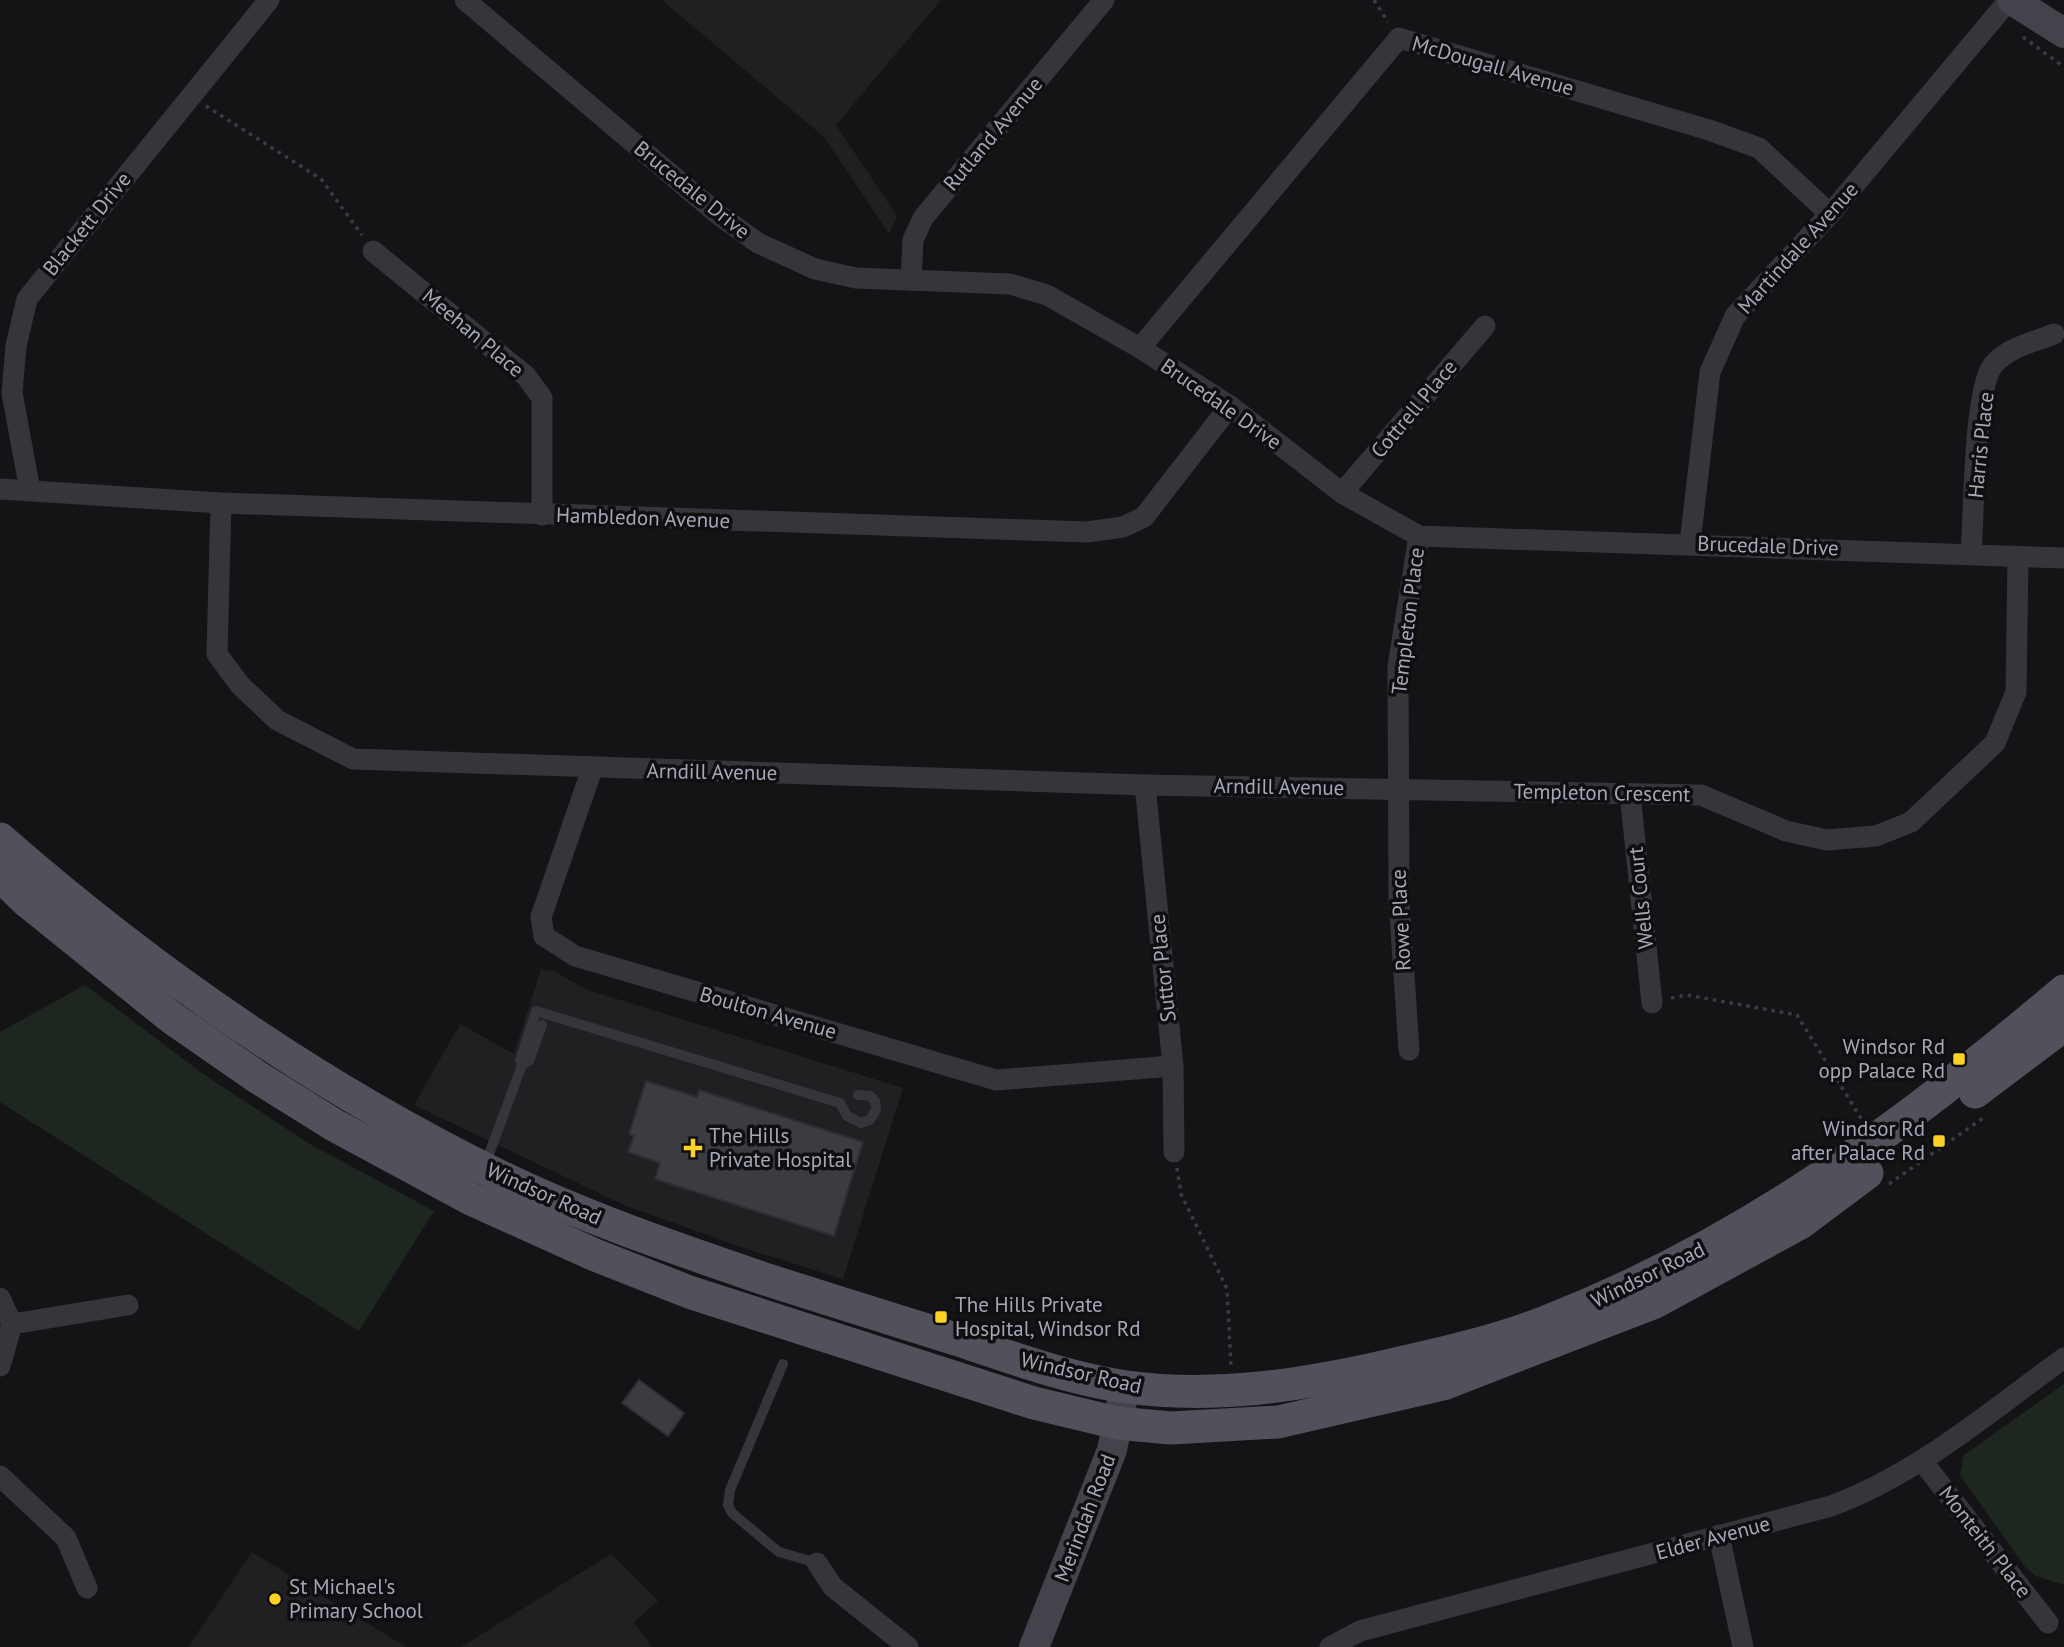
<svg xmlns="http://www.w3.org/2000/svg" width="2064" height="1647" viewBox="0 0 2064 1647" font-family="'PT Sans',sans-serif">
<rect width="100%" height="100%" fill="#141416"/>
<g fill="#202023">
<polygon points="662,0 941,0 836,125 897,216 889,234 824,137"/>
<polygon points="541,969 554,971 585,989 903,1088 843,1279 744,1248 626,1206 414,1105 460,1024 514,1054"/>
<polygon points="252,1552 406,1647 188,1647"/>
<polygon points="611,1554 658,1601 634,1622 652,1647 461,1647"/>
</g>
<g fill="#1e2620">
<polygon points="85,985 202,1073 308,1143 434,1211 359,1331 0,1102 0,1032"/>
<polygon points="2064,1384 2064,1585 2036,1576 2025,1567 1960,1475 1964,1455"/>
</g>
<g fill="#3b3c41" stroke="#2e2e32" stroke-width="2">
<polygon points="646,1081 697,1097 699,1090 863,1142 834,1236 655,1179 660,1163 628,1152 634,1136 629,1134"/>
<polygon points="639,1380 684,1413 668,1436 622,1403"/>
</g>
<g fill="none" stroke-linecap="round" stroke-linejoin="round">
<g stroke="#3b3c42" stroke-width="3.5" stroke-dasharray="3.5 5" stroke-linecap="butt">
<polyline points="1374,0 1388,22"/>
<polyline points="2023,37 2064,67"/>
<polyline points="206,106 321,179 362,235"/>
<polyline points="1671,998 1687,995 1797,1015 1862,1120"/>
<polyline points="1177,1168 1181,1194 1227,1289 1231,1366"/>
<polyline points="1889,1184 1986,1116"/>
</g>
<g stroke="#35353b" stroke-width="10">
<polyline points="522,1065 529,1061 542,1025"/>
<polyline points="485,1165 522,1065 520,1060 536,1011 840,1103 847,1116 861,1123 870,1120 876,1110 875,1101 870,1096 858,1095"/>
<polyline points="783,1364 730,1490 728,1505 732,1513 779,1552 817,1563"/>
</g>
<g stroke="#35353b" stroke-width="21">
<polyline points="465,0 719,215 758,243 815,269 856,278 1010,284 1047,295 1140,348 1230,406 1342,493 1419,536 2064,558"/>
<polyline points="373,251 526,376 542,398 542,515"/>
<polyline points="911,280 913,240 923,218 1104,0"/>
<polyline points="1140,348 1399,38 1709,130 1759,148 1830,214"/>
<polyline points="0,489 221,503 1087,532 1123,527 1144,517 1230,406"/>
<polyline points="30,490 12,393 16,346 27,299 269,0"/>
<polyline points="1342,493 1485,326"/>
<polyline points="221,503 217,654 240,685 277,720 353,759 1145,785 1701,795 1786,831 1827,840 1876,836 1911,822 1995,743 2016,692 2018,558"/>
<polyline points="1690,543 1710,372 1735,316 1830,214 2009,0"/>
<path d="M1971 553C1974 512 1974 403 1990 370 2001 349 2034 342 2054 334"/>
<polyline points="592,769 541,917 544,936 575,956 996,1080 1173,1066"/>
<polyline points="1145,785 1173,1066 1174,1152"/>
<polyline points="1630,794 1652,1003"/>
<polyline points="1409,1050 1399,899 1398,666 1419,536"/>
<polyline points="0,1298 12,1324 0,1366"/>
<polyline points="12,1324 128,1305"/>
<polyline points="1922,1461 2048,1623"/>
<polyline points="0,1476 66,1538 87,1588"/>
<polyline points="1719,1535 1743,1647"/>
<polyline points="817,1563 833,1587 908,1647"/>
<path d="M1330 1647 1360 1631 1831 1506C1918 1474 1989 1412 2064 1358"/>
</g>
<g stroke="#42434b" stroke-width="30">
<polyline points="2012,0 2064,33"/>
<polyline points="1034,1647 1112,1450 1125,1387"/>
</g>
<g stroke="#50515a" stroke-width="33">
<path d="M0 839C152 972 318 1087 499 1176 583 1217 672 1247 759 1277 826 1299 892 1319 959 1340 1013 1358 1070 1379 1127 1387 1216 1399 1304 1385 1391 1365 1444 1353 1498 1341 1548 1321 1743 1245 1905 1126 2064 991"/>
<polyline points="0,875 28,902 172,1018 257,1077 334,1125 471,1199 595,1255 689,1292 1034,1403 1117,1423 1171,1428 1278,1422 1443,1384 1655,1302 1800,1223 1867,1173"/>
<polyline points="1975,1092 2064,1025"/>
</g>
</g>
<g fill="#fed224" stroke="#0f0f11" stroke-width="2.5">
<rect x="1952" y="1052" width="14" height="14" rx="3.5"/>
<rect x="1932" y="1134" width="14" height="14" rx="3.5"/>
<path d="M689.5 1137.5h7v7h7v7h-7v7h-7v-7h-7v-7h7z"/>
<rect x="934" y="1310" width="14" height="14" rx="3.5"/>
<circle cx="275" cy="1599" r="7"/>
</g>
<g text-anchor="middle" stroke-width="7" stroke-linejoin="round" paint-order="stroke">
<g font-size="21" fill="#a5a8b7" stroke="#0f0f11">
<text transform="translate(1493 66) rotate(16)" y="7">McDougall Avenue</text>
<text transform="translate(993 134) rotate(-50)" y="7">Rutland Avenue</text>
<text transform="translate(692 190) rotate(39)" y="7">Brucedale Drive</text>
<text transform="translate(87 224) rotate(-51)" y="7">Blackett Drive</text>
<text transform="translate(1798 248) rotate(-48)" y="7">Martindale Avenue</text>
<text transform="translate(473 333) rotate(40)" y="7">Meehan Place</text>
<text transform="translate(1221 404) rotate(35)" y="7">Brucedale Drive</text>
<text transform="translate(1414 409) rotate(-50)" y="7">Cottrell Place</text>
<text transform="translate(1981 445) rotate(-84)" y="7">Harris Place</text>
<text transform="translate(643 518) rotate(2)" y="7">Hambledon Avenue</text>
<text transform="translate(1768 546) rotate(2)" y="7">Brucedale Drive</text>
<text transform="translate(1408 621) rotate(-83)" y="7">Templeton Place</text>
<text transform="translate(712 772) rotate(1)" y="7">Arndill Avenue</text>
<text transform="translate(1279 787) rotate(1)" y="7">Arndill Avenue</text>
<text transform="translate(1602 793) rotate(1)" y="7">Templeton Crescent</text>
<text transform="translate(1641 898) rotate(-96)" y="7">Wells Court</text>
<text transform="translate(1401 920) rotate(-93)" y="7">Rowe Place</text>
<text transform="translate(1163 968) rotate(-96)" y="7">Suttor Place</text>
<text transform="translate(768 1013) rotate(16)" y="7">Boulton Avenue</text>
<text transform="translate(544 1194) rotate(24)" y="7">Windsor Road</text>
<text transform="translate(1648 1275) rotate(-26)" y="7">Windsor Road</text>
<text transform="translate(1081 1373) rotate(13)" y="7">Windsor Road</text>
<text transform="translate(1085 1518) rotate(-69)" y="7">Merindah Road</text>
<text transform="translate(1713 1538) rotate(-15)" y="7">Elder Avenue</text>
<text transform="translate(1985 1542) rotate(52)" y="7">Monteith Place</text>
</g>
<g font-size="21" fill="#a5a8b7" stroke="#0f0f11" text-anchor="start">
<text x="1945" y="1054" text-anchor="end">Windsor Rd<tspan x="1945" dy="24">opp Palace Rd</tspan></text>
<text x="1925" y="1136" text-anchor="end">Windsor Rd<tspan x="1925" dy="24">after Palace Rd</tspan></text>
<text x="709" y="1143">The Hills<tspan x="709" dy="24">Private Hospital</tspan></text>
<text x="955" y="1312">The Hills Private<tspan x="955" dy="24">Hospital, Windsor Rd</tspan></text>
<text x="289" y="1594">St Michael's<tspan x="289" dy="24">Primary School</tspan></text>
</g>
</g>
</svg>
